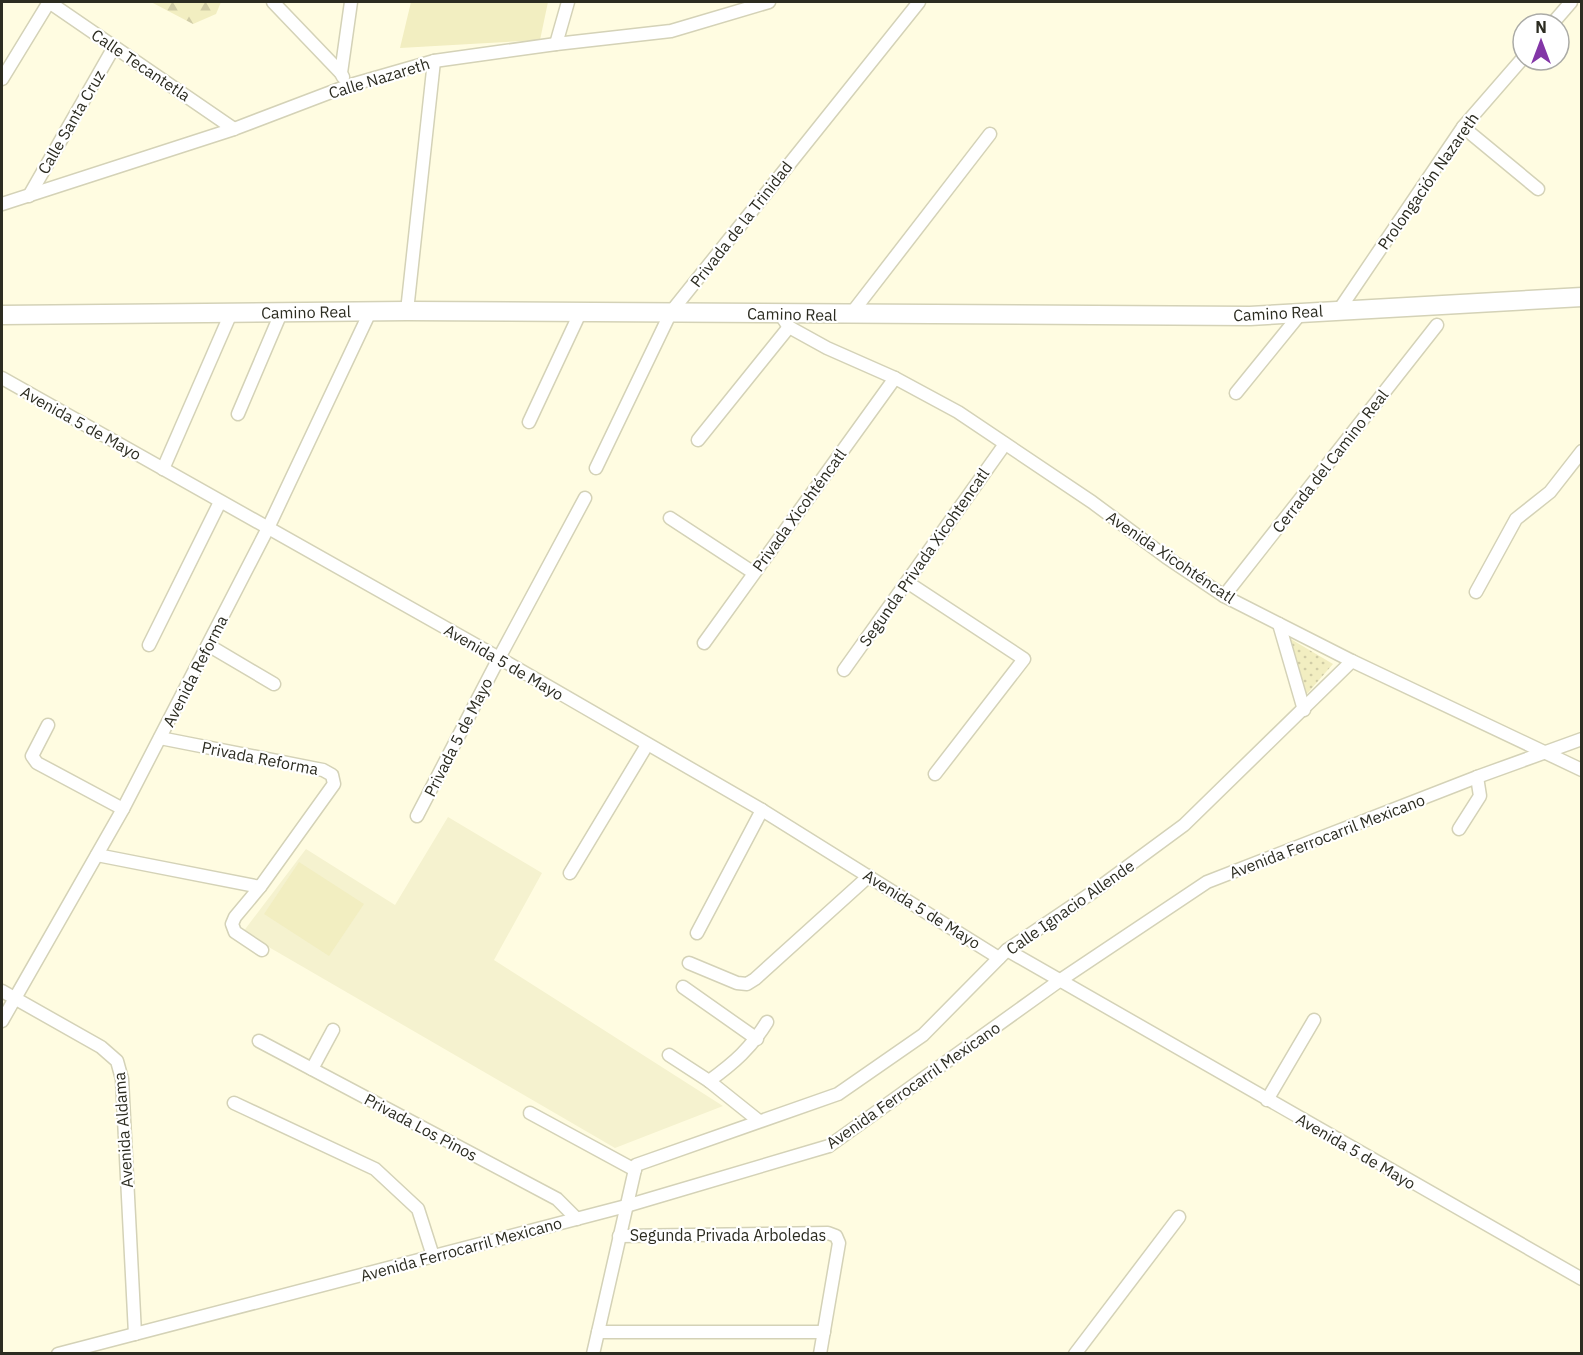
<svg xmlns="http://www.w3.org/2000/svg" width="1583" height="1355" viewBox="0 0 1583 1355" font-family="'IBM Plex Sans',sans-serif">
<defs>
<pattern id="forest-firs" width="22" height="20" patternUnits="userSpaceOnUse" patternTransform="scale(1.5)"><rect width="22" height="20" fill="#f2eec1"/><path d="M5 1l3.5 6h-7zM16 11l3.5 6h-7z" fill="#d0cca6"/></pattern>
<pattern id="park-dots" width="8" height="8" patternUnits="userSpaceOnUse" patternTransform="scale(1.5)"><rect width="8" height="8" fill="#f2eec1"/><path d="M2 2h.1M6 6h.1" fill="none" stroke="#d0cca6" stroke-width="1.8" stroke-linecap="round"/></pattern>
</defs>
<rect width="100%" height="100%" fill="#fffce1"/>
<polygon fill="#f5f2cf" points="448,817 542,873 494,960 723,1106 615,1148 243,932 306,849 395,905"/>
<g fill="#f2eec1">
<polygon points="411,2 548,2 540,40 400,48"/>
<polygon points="299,862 364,904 329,956 264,914"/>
</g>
<polygon fill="url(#forest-firs)" points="151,2 221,2 216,14 193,24"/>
<polygon fill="url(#park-dots)" points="1289,638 1333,664 1305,696"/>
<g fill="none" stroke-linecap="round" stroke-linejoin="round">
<defs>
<g id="minor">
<polyline points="273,2 341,73"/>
<polyline points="1552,24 1571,2"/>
<polyline points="556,44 568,2"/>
<polyline points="343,77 341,73 351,2"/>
<polyline points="2,79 49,2 234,129"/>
<polyline points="1463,127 1538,189"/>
<polyline points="29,196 114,47"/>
<polyline points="2,204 234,129 347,86 434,61 556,44 671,31 769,2"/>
<polyline points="1339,310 1463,127 1523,58"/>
<polyline points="407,311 434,61"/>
<polyline points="780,314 789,327 827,348 895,378 958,412 1092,502 1166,557 1224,596 1352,661 1582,770"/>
<polyline points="851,314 990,134"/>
<polyline points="2,378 499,658 762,810 999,958"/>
<polyline points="1236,393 1301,313"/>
<polyline points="238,414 281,313"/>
<polyline points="529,422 580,313"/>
<polyline points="698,440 789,327"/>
<polyline points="596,468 671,312 919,2"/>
<polyline points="163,469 231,313"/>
<polyline points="670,518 754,573"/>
<polyline points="907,582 1024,659 935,774"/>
<polyline points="1476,592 1516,519 1550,492 1582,451"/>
<polyline points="1224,596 1437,325"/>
<polyline points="1279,624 1304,710"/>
<polyline points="704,643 895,378"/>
<polyline points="149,645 220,502"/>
<polyline points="208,645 274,684"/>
<polyline points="844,670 1005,444"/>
<polyline points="48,725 32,756 37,763 123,809"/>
<polyline points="160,738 323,770 332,775 334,784 260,887 235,917 232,924 235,932 262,950"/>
<polyline points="417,816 499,658 585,498"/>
<polyline points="1459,829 1480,796 1477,777"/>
<polyline points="97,855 260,887"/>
<polyline points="570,873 647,745"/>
<polyline points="697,933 762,810"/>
<polyline points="1007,950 1582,1279"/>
<polyline points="689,963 737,983 747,984 755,979 869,876"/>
<polyline points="683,987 757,1039"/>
<polyline points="2,991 101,1047 117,1061 122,1079 135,1334"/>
<polyline points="2,1021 123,809 268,528 370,312"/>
<polyline points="259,1041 557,1199 577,1219"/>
<polyline points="669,1055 709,1081 759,1121"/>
<polyline points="312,1069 333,1030"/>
<path d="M709 1081C734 1063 751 1048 767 1022"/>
<polyline points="1267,1100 1314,1020"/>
<polyline points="234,1103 375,1169 418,1209 433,1256"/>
<polyline points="530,1113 635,1170"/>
<polyline points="619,1236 828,1233 836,1236 839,1243 820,1354"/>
<polyline points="598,1332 824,1332"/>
<polyline points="58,1354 626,1206 829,1146 1059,981 1207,882 1477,777 1582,739"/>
<polyline points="593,1354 636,1165 838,1094 923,1035 1007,950 1093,892 1184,825 1352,661"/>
<polyline points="1075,1354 1179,1217"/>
</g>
<polyline id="secondary" points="2,315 407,311 1250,316 1582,297"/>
</defs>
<use href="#minor" stroke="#d4d2b7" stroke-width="15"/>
<use href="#secondary" stroke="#d4d2b7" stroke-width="21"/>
<use href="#minor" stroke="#fff" stroke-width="12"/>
<use href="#secondary" stroke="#fff" stroke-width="18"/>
</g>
<g text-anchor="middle" stroke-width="4.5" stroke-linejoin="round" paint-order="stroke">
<g font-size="16" fill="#2c2c21" stroke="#fff">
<text transform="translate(141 65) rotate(34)" y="6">Calle Tecantetla</text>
<text transform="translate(379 78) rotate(-17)" y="6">Calle Nazareth</text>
<text transform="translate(71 122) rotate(-60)" y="6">Calle Santa Cruz</text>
<text transform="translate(1428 181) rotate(-55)" y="6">Prolongación Nazareth</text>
<text transform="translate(741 224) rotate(-52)" y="6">Privada de la Trinidad</text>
<text transform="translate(306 312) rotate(-1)" y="6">Camino Real</text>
<text transform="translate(1278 313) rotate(-3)" y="6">Camino Real</text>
<text transform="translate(792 314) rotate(1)" y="6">Camino Real</text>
<text transform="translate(81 423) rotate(29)" y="6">Avenida 5 de Mayo</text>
<text transform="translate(1330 461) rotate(-52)" y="6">Cerrada del Camino Real</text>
<text transform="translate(799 510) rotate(-54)" y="6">Privada Xicohténcatl</text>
<text transform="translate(924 557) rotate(-55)" y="6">Segunda Privada Xicohtencatl</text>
<text transform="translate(1171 557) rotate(34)" y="6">Avenida Xicohténcatl</text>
<text transform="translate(504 662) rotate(30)" y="6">Avenida 5 de Mayo</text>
<text transform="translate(195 671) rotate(-63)" y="6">Avenida Reforma</text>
<text transform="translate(458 737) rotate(-63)" y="6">Privada 5 de Mayo</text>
<text transform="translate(260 758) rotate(11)" y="6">Privada Reforma</text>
<text transform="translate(1327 836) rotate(-21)" y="6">Avenida Ferrocarril Mexicano</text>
<text transform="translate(1070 907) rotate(-35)" y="6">Calle Ignacio Allende</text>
<text transform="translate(922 909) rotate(32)" y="6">Avenida 5 de Mayo</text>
<text transform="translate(913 1085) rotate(-35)" y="6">Avenida Ferrocarril Mexicano</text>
<text transform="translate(421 1127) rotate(28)" y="6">Privada Los Pinos</text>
<text transform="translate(123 1130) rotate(-94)" y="6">Avenida Aldama</text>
<text transform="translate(1356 1151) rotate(30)" y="6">Avenida 5 de Mayo</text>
<text x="728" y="1241">Segunda Privada Arboledas</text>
<text transform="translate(461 1249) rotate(-15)" y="6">Avenida Ferrocarril Mexicano</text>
</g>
</g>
<rect width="1583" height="1355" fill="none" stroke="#2c2c21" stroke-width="6"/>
<g transform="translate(1541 42)"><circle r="28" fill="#ffffff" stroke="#ababa6" stroke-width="1.5"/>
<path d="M0-4.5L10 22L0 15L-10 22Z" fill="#8336a7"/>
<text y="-9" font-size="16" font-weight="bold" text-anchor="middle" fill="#2c2c21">N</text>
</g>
</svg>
